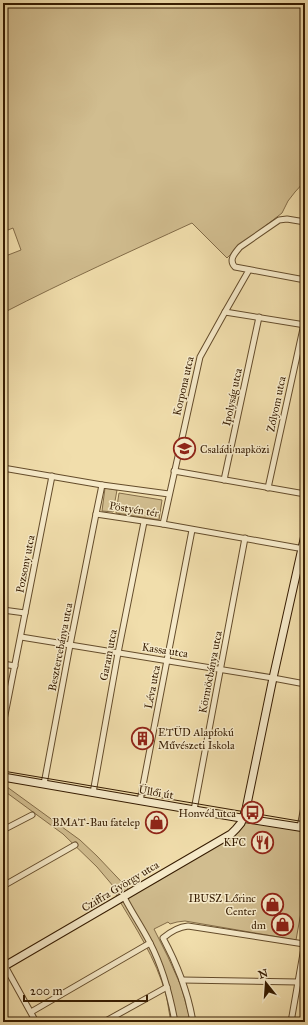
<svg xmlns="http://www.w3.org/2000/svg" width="308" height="1025" viewBox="0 0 308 1025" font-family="'IM FELL Great Primer',serif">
<rect width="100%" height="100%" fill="#f1deac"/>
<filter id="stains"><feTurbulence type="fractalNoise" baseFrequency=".005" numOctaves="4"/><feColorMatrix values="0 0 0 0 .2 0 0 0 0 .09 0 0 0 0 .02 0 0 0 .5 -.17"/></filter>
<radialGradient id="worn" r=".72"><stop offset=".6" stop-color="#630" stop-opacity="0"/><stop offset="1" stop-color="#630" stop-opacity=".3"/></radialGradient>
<g fill="#d1bd8f" stroke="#836c48">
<path d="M3 3H305V181L295 192 288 201 282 213 237 248 227 258 192 223C129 252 65 281 3 313V257L21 250 13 228 3 232Z"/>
<polygon points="105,488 117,490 113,512 102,511"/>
<polygon points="119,493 162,500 159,520 116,513"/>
<path d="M3 784 80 840 97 856 133 894 160 880 203 849 228 834 240 821 305 831V890L296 940 185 921 177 922 170 924 168 922 154 929 168 957 181 986 191 1022H171C169 1013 168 1003 166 995 156 958 135 927 116 895L119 893 97 867 63 834 3 790Z"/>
</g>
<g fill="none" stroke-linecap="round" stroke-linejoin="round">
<defs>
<g id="street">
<path d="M305 222 287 219 279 220 240 247C235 253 228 260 235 267L305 280"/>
<polyline points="225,312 305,325"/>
<polyline points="3,468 102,485"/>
<polyline points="174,471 305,494"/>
<polyline points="224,480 259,317"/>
<polyline points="268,488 304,324"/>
<polyline points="169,494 102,485 96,514 163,524 200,357 225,312 249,270"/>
<polyline points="163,524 304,549"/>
<polyline points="3,610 25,613"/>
<polyline points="21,637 273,678 305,684"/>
<polyline points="3,664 15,666"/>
<polyline points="3,725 52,476"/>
<polyline points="44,784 70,645 96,514"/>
<polyline points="93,793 118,653 144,522"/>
<polyline points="140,801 192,530"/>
<polyline points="194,810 245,538"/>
<polyline points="300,827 305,802"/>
<polyline points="3,830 32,815"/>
<polyline points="3,886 75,845"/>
<path d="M124 897C132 913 142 927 150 943 163 968 170 995 175 1022"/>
<polyline points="5,966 36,1022"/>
<polyline points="182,980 298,982"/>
<polyline points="31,1012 150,943"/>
<polyline points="104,1022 167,987"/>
<path d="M193 1022C188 992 177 964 163 938 170 932 179 927 188 926L304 944"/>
<polyline points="275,1022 292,1020"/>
<polyline points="291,1022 305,942"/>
</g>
<g id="secondary">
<polyline points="3,777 235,817 305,828"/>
<polyline points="3,967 231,834 236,829 241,823 243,818 246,809 273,678 305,535"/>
</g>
</defs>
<use href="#street" stroke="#644c2b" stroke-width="7"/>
<use href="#secondary" stroke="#351b00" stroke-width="9"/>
<use href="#street" stroke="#f6eac9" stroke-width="5"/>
<use href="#secondary" stroke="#f6eac9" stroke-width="7"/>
<polyline stroke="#351b00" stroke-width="1" points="3,771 305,822"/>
</g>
<defs>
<symbol id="school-ring" viewBox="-11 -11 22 22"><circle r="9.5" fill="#f6eac9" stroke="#8f2418" stroke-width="1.5"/><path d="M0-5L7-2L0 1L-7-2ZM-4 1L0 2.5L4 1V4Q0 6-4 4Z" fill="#8f2418"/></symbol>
<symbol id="building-ring" viewBox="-11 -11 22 22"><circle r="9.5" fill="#f6eac9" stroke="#8f2418" stroke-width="1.5"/><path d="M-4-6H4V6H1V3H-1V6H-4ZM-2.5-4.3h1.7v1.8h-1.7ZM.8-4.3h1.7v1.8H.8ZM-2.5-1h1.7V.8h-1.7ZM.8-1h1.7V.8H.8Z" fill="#8f2418"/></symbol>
<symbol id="bus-ring" viewBox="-11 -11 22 22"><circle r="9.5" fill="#f6eac9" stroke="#8f2418" stroke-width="1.5"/><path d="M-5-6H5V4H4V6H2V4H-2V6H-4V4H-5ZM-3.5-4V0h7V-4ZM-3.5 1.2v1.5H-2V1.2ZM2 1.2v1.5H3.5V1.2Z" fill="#8f2418"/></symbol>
<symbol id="shop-ring" viewBox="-11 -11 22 22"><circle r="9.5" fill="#f6eac9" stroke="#8f2418" stroke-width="1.5"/><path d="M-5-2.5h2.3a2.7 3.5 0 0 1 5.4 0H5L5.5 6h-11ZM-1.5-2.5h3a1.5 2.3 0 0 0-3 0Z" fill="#8f2418"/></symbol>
<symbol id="restaurant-ring" viewBox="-11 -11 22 22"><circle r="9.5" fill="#f6eac9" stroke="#8f2418" stroke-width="1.5"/><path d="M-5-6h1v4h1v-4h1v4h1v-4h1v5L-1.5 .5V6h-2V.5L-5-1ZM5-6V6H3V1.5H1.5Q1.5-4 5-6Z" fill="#8f2418"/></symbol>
</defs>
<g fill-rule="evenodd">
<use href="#school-ring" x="172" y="436" width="25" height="25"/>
<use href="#building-ring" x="130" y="726" width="25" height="25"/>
<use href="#bus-ring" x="240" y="800" width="25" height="25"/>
<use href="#shop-ring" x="144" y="810" width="25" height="25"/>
<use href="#restaurant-ring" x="250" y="830" width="25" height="25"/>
<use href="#shop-ring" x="260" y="892" width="25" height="25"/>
<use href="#shop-ring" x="270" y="912" width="25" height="25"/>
</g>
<g text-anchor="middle" stroke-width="3" stroke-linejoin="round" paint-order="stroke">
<g font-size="11" fill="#351b00" stroke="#f6eac9">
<text transform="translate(183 386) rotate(-77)" y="4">Korpona utca</text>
<text transform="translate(232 397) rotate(-78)" y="4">Ipolyság utca</text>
<text transform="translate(276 404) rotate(-78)" y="4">Zólyom utca</text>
<text transform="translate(134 509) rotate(9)" y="4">Pöstyén tér</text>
<text transform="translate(25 564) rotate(-79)" y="4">Pozsony utca</text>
<text transform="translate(60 647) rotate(-79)" y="4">Besztercebánya utca</text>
<text transform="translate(165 650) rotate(9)" y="4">Kassa utca</text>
<text transform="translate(108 655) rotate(-79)" y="4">Garam utca</text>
<text transform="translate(210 672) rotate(-79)" y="4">Körmöcbánya utca</text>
<text transform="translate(152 687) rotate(-79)" y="4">Léva utca</text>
<text transform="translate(156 792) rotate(10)" y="4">Üllői út</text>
<text transform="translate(120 886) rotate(-31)" y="4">Cziffra György utca</text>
</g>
<g font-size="11" fill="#351b00" stroke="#f6eac9" text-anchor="end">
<text x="200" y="453" text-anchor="start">Családi napközi</text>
<text x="158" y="736" text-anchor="start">ETÜD Alapfokú<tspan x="158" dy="13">Művészeti Iskola</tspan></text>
<text x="236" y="817">Honvéd utca</text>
<text x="140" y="826">BMAT-Bau fatelep</text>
<text x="246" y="846">KFC</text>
<text x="256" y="902">IBUSZ Lőrinc<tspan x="256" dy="13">Center</tspan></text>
<text x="266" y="929">dm</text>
</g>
</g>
<rect width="308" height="1025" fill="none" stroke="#f1deac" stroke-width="16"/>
<rect x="4" y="4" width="300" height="1017" fill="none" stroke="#351b00" stroke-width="2"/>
<rect x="8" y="8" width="292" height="1009" fill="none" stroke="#351b00"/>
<g transform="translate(266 983) rotate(343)" stroke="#f6eac9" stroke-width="3" paint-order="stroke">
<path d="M0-3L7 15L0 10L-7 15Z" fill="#351b00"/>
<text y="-6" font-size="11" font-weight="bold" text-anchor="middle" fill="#351b00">N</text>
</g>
<path d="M24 995v6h123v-6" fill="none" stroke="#351b00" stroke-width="2"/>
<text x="30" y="995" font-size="12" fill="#351b00" stroke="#f6eac9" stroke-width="3" paint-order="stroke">200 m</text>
<rect width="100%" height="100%" filter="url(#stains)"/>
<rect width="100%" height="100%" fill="url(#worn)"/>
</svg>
